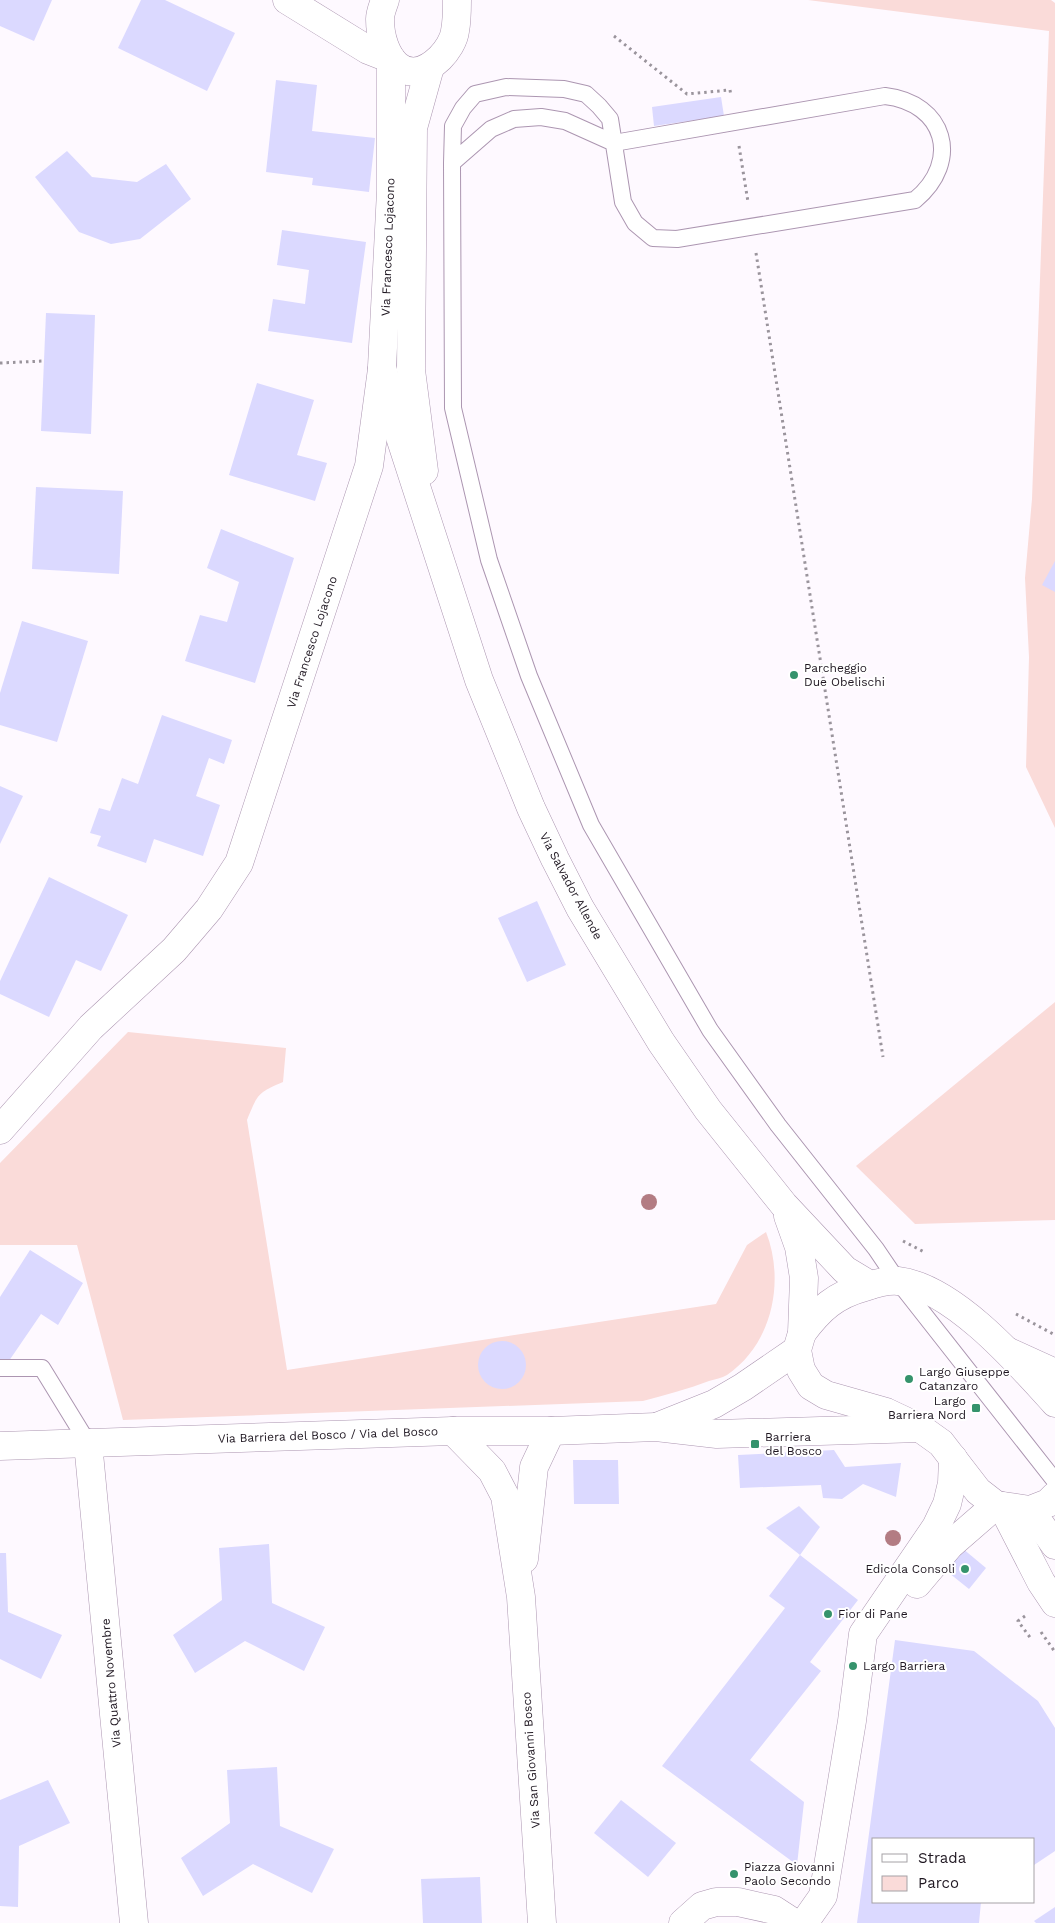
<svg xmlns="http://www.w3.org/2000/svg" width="1055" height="1923" viewBox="0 0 1055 1923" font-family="'Work Sans',sans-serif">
<rect width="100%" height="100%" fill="#fef9ff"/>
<g fill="#fadbd9">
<polygon points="808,0 1051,0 1055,3 1055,828 1026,767 1029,657 1025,578 1032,499 1049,31"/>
<polygon points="1055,1002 1055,1220 915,1224 856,1166"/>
<path d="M128 1032 286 1048 283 1082C257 1093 258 1094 247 1120L287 1370 716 1304 747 1245 766 1232C785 1280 773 1344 727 1375 722 1378 715 1379 709 1381 688 1389 665 1395 643 1401L123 1420 77 1245H0V1163Z"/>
</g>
<g fill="#dbd9ff">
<polygon points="0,0 52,0 34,41 0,26"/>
<polygon points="141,0 165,0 235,33 207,91 118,48"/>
<polygon points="276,80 317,85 312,131 375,138 369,192 312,185 313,178 266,172"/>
<polygon points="721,97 724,116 654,126 652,107"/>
<polygon points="67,151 92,177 137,182 166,164 191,199 140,239 111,244 79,232 35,177"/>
<polygon points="282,230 366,242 352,343 268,331 273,299 305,304 309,270 277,265"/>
<polygon points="46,313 95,315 91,434 41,431"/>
<polygon points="257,383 314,400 297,455 327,463 315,501 229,475"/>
<polygon points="36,487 123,491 119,574 32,569"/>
<polygon points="221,529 294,558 255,683 185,661 200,615 227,622 239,582 207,568"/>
<polygon points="1055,561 1055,592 1042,585"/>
<polygon points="22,621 88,641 57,742 0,725 0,693"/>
<polygon points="162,715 232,740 224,764 209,758 196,796 220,805 203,856 154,839 146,863 97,846 101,836 90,833 99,808 110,811 122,778 138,784"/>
<polygon points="0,786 23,796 0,844"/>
<polygon points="49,877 128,915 101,971 76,960 49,1017 0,994 0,981"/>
<polygon points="537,901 566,965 527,982 498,918"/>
<polygon points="30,1250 83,1283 58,1325 41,1314 0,1374 0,1297"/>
<circle cx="502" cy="1365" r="24"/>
<polygon points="834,1450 845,1467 901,1463 896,1497 863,1484 842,1499 823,1498 821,1485 740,1488 738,1455"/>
<polygon points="573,1460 618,1460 619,1504 574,1504"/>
<polygon points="799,1506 820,1527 800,1555 858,1600 810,1662 821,1671 750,1760 804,1802 797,1865 662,1766 785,1608 769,1596 800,1555 766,1528"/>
<polygon points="269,1544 272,1603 325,1627 304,1671 245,1641 195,1673 173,1635 222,1600 219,1548"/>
<polygon points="962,1548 986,1568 969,1589 944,1569"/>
<polygon points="0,1553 6,1553 8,1612 62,1635 41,1679 0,1659"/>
<polygon points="895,1640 974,1651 1038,1701 1055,1728 1055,1851 1034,1865 1034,1839 874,1839 874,1902 981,1902 979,1923 857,1923"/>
<polygon points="277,1767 280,1826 334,1849 312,1893 253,1864 203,1896 181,1858 230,1823 227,1770"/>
<polygon points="48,1780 70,1823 19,1846 18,1907 0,1906 0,1800"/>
<polygon points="621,1800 676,1843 648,1877 594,1833"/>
<polygon points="480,1877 482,1923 423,1923 421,1879"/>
<polygon points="1055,1907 1055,1923 1036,1923 1034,1921"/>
</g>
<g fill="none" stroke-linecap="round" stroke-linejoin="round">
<defs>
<g id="lane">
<path d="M452 163 491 129 514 119 541 117 565 121 614 143 885 96C945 103 962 161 915 200L677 239 653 238 635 223 623 202 610 119 599 106 586 94 564 89 506 87 475 94 463 108 453 126 452 163 453 408 489 560 529 676 591 825 710 1030 778 1125 876 1249 897 1280 1055 1481"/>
<polyline points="0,1368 42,1368 88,1443"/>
</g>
<g id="street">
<polyline points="287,0 368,50 391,59"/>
<polyline points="453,1431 492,1471 505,1496 521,1597 542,1923"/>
<polyline points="88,1443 134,1923"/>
<polyline points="1002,1506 1041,1582 1055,1603"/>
<polyline points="524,1559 534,1467 551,1431"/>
<polyline points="917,1584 950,1545 996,1505"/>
<polyline points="683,1923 702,1906 716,1902 738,1902 774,1910 794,1923"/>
<polyline points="804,1923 823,1896 852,1721 863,1634 936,1527 947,1504 952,1483 953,1458"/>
</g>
<g id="secondary">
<polyline points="0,1130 91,1027 174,950 209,909 239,863 369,466 382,369"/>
<polyline points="1009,1352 1055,1373"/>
<polyline points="659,1426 714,1404 743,1387 797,1350"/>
<polyline points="0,1446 453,1431 551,1431 656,1427 717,1434 920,1428"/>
</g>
<g id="primary">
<path d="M385 0C383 6 380 13 380 19 380 56 405 92 440 58 447 51 454 40 455 31 457 21 457 10 457 0"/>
<polyline points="391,59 391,191 382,367 400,437 479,680 531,808 555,859 580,908 661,1042 708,1110 784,1205 845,1270 870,1285"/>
<polyline points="424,471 411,370 413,128 430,67"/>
<polyline points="788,1216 799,1247 804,1278 802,1333 797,1350 801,1370 811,1386 826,1395 886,1412 920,1428 941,1443 978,1491 996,1505 1030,1510 1048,1503 1055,1496"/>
<path d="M802 1333C820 1309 835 1295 865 1287 874 1284 888 1280 898 1281 953 1287 1019 1363 1055 1403"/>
<polyline points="1030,1510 1055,1545"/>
</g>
</defs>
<use href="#lane" stroke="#ac96b1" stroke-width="18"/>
<use href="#street" stroke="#ac96b1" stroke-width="29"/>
<use href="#secondary" stroke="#ac96b1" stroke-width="29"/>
<use href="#primary" stroke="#ac96b1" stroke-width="29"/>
<g stroke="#9a949c" stroke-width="3" stroke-dasharray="2.5 4" stroke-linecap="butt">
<polyline points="614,36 687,94 730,90 731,96"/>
<polyline points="739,146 748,202"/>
<polyline points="756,253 883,1057"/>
<polyline points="0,363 44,361"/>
<polyline points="903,1241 926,1253"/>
<polyline points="1016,1314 1055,1335"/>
<polyline points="1025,1616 1018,1621 1032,1640"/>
<polyline points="1041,1632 1055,1652"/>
</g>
<use href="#lane" stroke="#fff" stroke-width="16"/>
<use href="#street" stroke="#fff" stroke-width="28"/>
<use href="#secondary" stroke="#fff" stroke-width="28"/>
<use href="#primary" stroke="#fff" stroke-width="28"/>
</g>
<g fill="#b37c83">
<circle cx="649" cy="1202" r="8"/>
<circle cx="893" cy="1538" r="8"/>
</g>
<g fill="#35936c" stroke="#fff" stroke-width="2">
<circle cx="794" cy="675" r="5"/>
<circle cx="909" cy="1379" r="5"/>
<rect x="971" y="1403" width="10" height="10" rx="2.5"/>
<rect x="750" y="1439" width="10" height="10" rx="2.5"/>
<circle cx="965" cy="1569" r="5"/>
<circle cx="828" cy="1614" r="5"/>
<circle cx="853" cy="1666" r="5"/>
<circle cx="734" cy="1874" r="5"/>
</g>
<g text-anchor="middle" stroke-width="4" stroke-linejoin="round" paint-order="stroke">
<g font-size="12" fill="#1f1721" stroke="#fff">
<text transform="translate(388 247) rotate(-88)" y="4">Via Francesco Lojacono</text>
<text transform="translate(312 642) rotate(-72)" y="4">Via Francesco Lojacono</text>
<text transform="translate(571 886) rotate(62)" y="4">Via Salvador Allende</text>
<text transform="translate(328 1435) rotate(-2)" y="4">Via Barriera del Bosco / Via del Bosco</text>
<text transform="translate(111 1683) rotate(-95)" y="4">Via Quattro Novembre</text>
<text transform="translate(531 1760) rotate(-94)" y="4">Via San Giovanni Bosco</text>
</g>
<g font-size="12" fill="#1f1721" stroke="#fff" text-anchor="start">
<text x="804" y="672">Parcheggio<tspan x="804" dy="14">Due Obelischi</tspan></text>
<text x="919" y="1376">Largo Giuseppe<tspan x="919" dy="14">Catanzaro</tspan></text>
<text x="966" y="1405" text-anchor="end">Largo<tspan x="966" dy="14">Barriera Nord</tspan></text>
<text x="765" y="1441">Barriera<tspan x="765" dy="14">del Bosco</tspan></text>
<text x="955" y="1573" text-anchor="end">Edicola Consoli</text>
<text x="838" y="1618">Fior di Pane</text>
<text x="863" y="1670">Largo Barriera</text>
<text x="744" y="1871">Piazza Giovanni<tspan x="744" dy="14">Paolo Secondo</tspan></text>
</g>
</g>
<rect x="872" y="1838" width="162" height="65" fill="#ffffff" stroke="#a5a2a6"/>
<rect x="882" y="1854" width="25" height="8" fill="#ffffff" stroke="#a5a2a6"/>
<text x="918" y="1863" font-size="15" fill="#1f1721">Strada</text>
<rect x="882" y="1876" width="25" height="15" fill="#fadbd9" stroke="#a5a2a6"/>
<text x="918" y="1888" font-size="15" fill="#1f1721">Parco</text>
</svg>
